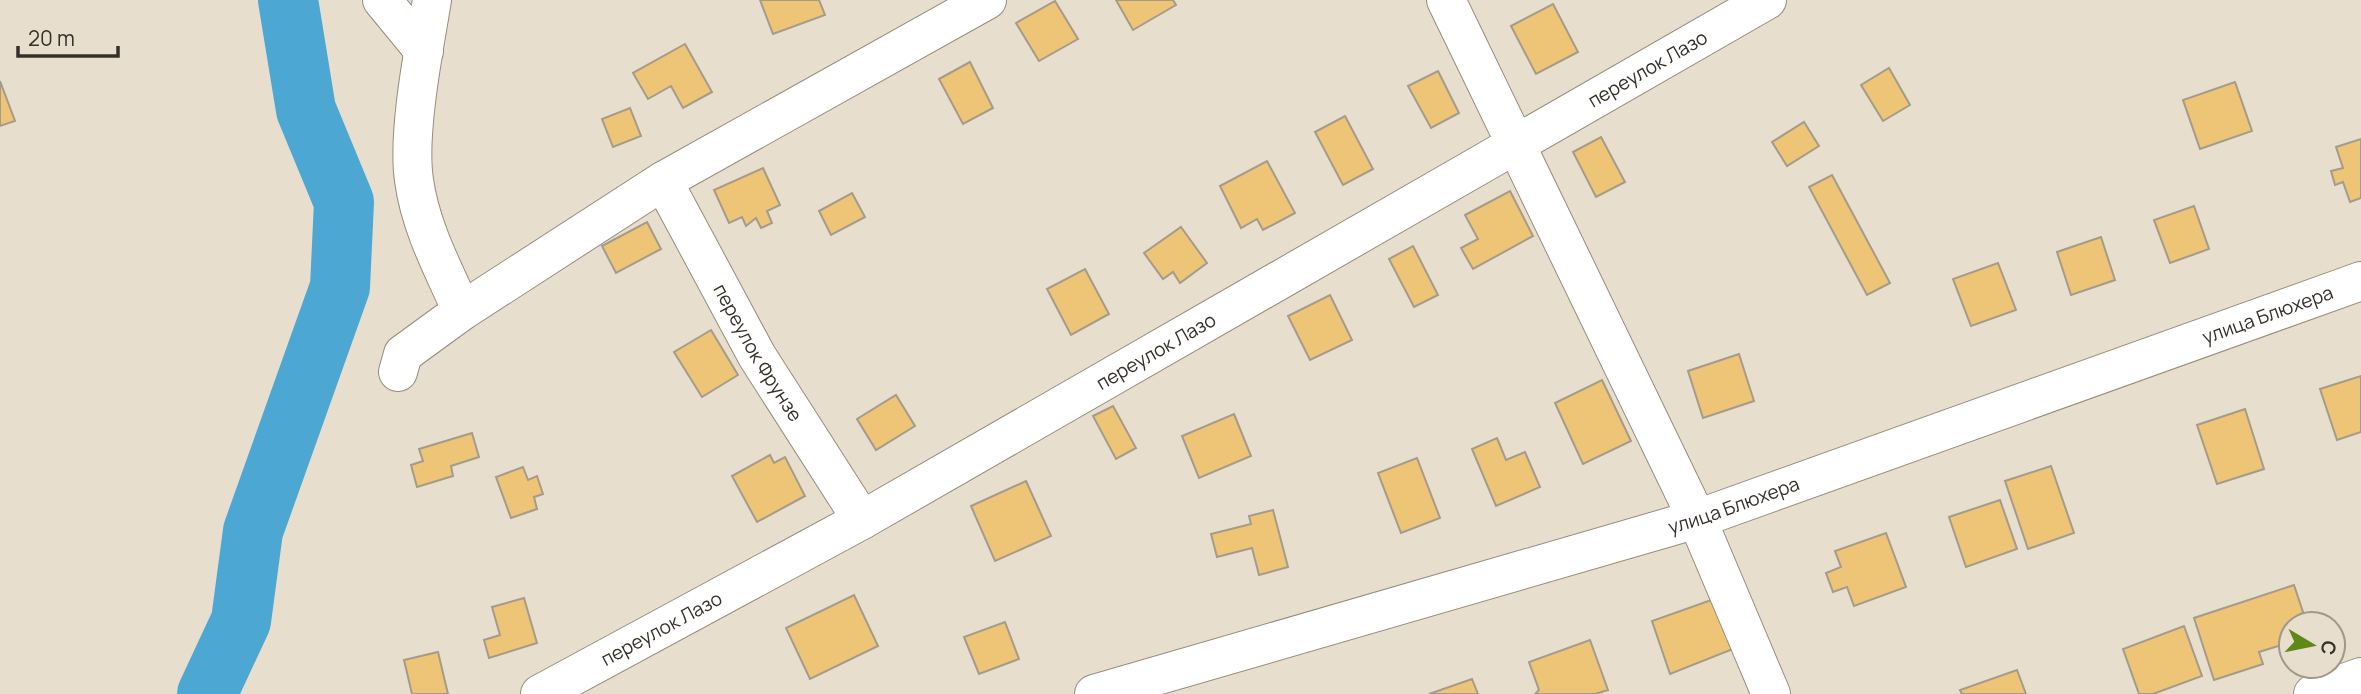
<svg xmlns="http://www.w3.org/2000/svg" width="2361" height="694" viewBox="0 0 2361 694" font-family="Manrope,sans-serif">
<rect width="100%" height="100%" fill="#e8decd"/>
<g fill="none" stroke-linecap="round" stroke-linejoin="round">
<polyline stroke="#4ca8d3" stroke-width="60" points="207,694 241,621 253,531 340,287 344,202 306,110 288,0"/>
</g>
<g fill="#eec476" stroke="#a49b8b" stroke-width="2">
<polygon points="760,0 819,0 825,15 773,34"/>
<polygon points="1116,0 1173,0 1176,5 1133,30"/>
<polygon points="1055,1 1078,39 1039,61 1016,23"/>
<polygon points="1553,4 1578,52 1536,74 1511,26"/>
<polygon points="685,44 712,92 683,108 671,86 648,99 633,73"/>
<polygon points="970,62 993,108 963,124 939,79"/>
<polygon points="1889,68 1910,105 1883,121 1861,85"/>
<polygon points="1438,71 1459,113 1431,128 1408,86"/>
<polygon points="0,81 15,121 0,126"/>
<polygon points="2235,82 2252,131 2200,149 2183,100"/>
<polygon points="630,108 641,136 613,147 602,119"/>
<polygon points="1345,116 1373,169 1343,185 1315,132"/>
<polygon points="1804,122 1819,146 1787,166 1772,142"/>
<polygon points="1601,137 1625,182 1596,197 1573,152"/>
<polygon points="2361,139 2361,198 2350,202 2343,182 2335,185 2331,171 2343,168 2336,147"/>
<polygon points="1267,161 1295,213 1263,230 1257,219 1241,228 1220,186"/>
<polygon points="763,168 780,205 767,211 772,223 761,228 756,218 746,226 742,217 729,223 714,190"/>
<polygon points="1832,175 1890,283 1867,295 1809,187"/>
<polygon points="1510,191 1533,236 1473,269 1461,248 1478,239 1465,215"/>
<polygon points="852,193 865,217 831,235 819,211"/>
<polygon points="2194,206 2209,249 2170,263 2154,220"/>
<polygon points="647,222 661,249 616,273 602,246"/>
<polygon points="1181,227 1207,263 1180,283 1173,272 1163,279 1144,253"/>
<polygon points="2101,237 2115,280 2071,295 2057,252"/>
<polygon points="1413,246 1438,295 1414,307 1389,259"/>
<polygon points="1998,263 2016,310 1971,326 1953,279"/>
<polygon points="1085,269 1109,314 1071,335 1047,289"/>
<polygon points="1330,295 1352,340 1310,360 1288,316"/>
<polygon points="711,330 738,375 702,397 674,352"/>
<polygon points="1739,354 1754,401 1703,418 1688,371"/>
<polygon points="2361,376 2361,432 2337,440 2320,389"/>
<polygon points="1602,380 1631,441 1583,464 1555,403"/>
<polygon points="896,395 915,426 876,450 857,419"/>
<polygon points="1113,406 1136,448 1116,459 1093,416"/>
<polygon points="2245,409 2264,469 2217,484 2197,425"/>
<polygon points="1234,414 1251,456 1199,478 1182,436"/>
<polygon points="472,433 479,457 451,466 453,476 417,487 411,465 423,461 419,449"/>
<polygon points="1497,438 1506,460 1525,452 1540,487 1496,506 1472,449"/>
<polygon points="770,455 774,463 785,457 805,496 757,522 732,476"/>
<polygon points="1417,458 1440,518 1401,533 1378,473"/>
<polygon points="2051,466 2074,533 2028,549 2005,481"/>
<polygon points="523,467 528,480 537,476 543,494 534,497 537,509 511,518 496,477"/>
<polygon points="1026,481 1051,536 995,561 971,506"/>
<polygon points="2000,500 2017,549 1966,567 1949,517"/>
<polygon points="1273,510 1288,567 1259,575 1252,548 1217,557 1211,534 1251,524 1249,516"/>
<polygon points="1886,533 1906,587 1854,606 1847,587 1833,592 1826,573 1841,567 1835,551"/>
<polygon points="2294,585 2307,624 2291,624 2291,642 2259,652 2263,664 2214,680 2194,618"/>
<polygon points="854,595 878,646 810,679 786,628"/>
<polygon points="524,598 537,643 489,658 484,640 500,635 492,607"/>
<polygon points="1714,599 1733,649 1670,674 1652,621"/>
<polygon points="1005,622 1019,659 979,674 964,637"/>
<polygon points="2184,626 2202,676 2153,694 2139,694 2123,649"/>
<polygon points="1590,640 1608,690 1595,694 1535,694 1539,690 1529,662"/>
<polygon points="438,652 448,694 412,694 404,660"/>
<polygon points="2017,670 2026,694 1962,694 1960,690"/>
<polygon points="1472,679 1478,694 1429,694"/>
</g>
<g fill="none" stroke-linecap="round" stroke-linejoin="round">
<defs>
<g id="minor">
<polyline points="382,0 424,51"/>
<path d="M432 0C424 49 407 133 414 180 420 226 443 269 462 311"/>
<polyline points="1446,0 1697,519 1771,694"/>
<path id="s1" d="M663 181 757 356 862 520"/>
<polyline points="398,372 403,354 462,311 663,181 987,0"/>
<path id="s2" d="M540 694 862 520 1767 0"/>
<path id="s3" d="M1094 694 1697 519 2361 281"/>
<polyline points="2313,694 2361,677"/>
</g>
</defs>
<use href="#minor" stroke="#958c7c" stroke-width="40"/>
<use href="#minor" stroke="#fff" stroke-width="38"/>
</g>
<g text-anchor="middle" stroke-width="5" stroke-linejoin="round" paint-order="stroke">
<g font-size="19" fill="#343029" stroke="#e8decd">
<text dy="7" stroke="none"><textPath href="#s2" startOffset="1272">переулок Лазо</textPath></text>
<text dy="7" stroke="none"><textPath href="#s3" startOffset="1234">улица Блюхера</textPath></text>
<text dy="7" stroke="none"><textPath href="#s2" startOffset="705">переулок Лазо</textPath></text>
<text dy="7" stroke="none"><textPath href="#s1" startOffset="196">переулок Фрунзе</textPath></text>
<text dy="7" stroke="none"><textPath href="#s3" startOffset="667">улица Блюхера</textPath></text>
<text dy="7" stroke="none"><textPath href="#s2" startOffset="138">переулок Лазо</textPath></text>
</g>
</g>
<g transform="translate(2312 645) rotate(100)"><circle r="33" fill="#e8decd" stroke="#a0988b" stroke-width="2"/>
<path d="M0-5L12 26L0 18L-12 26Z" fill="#5e8917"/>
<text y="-10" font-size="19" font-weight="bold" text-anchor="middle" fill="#343029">С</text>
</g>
<path d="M18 46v10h100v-10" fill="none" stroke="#343029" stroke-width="3.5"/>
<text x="28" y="46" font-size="21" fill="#343029" stroke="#e8decd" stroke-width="5" paint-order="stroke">20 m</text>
</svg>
